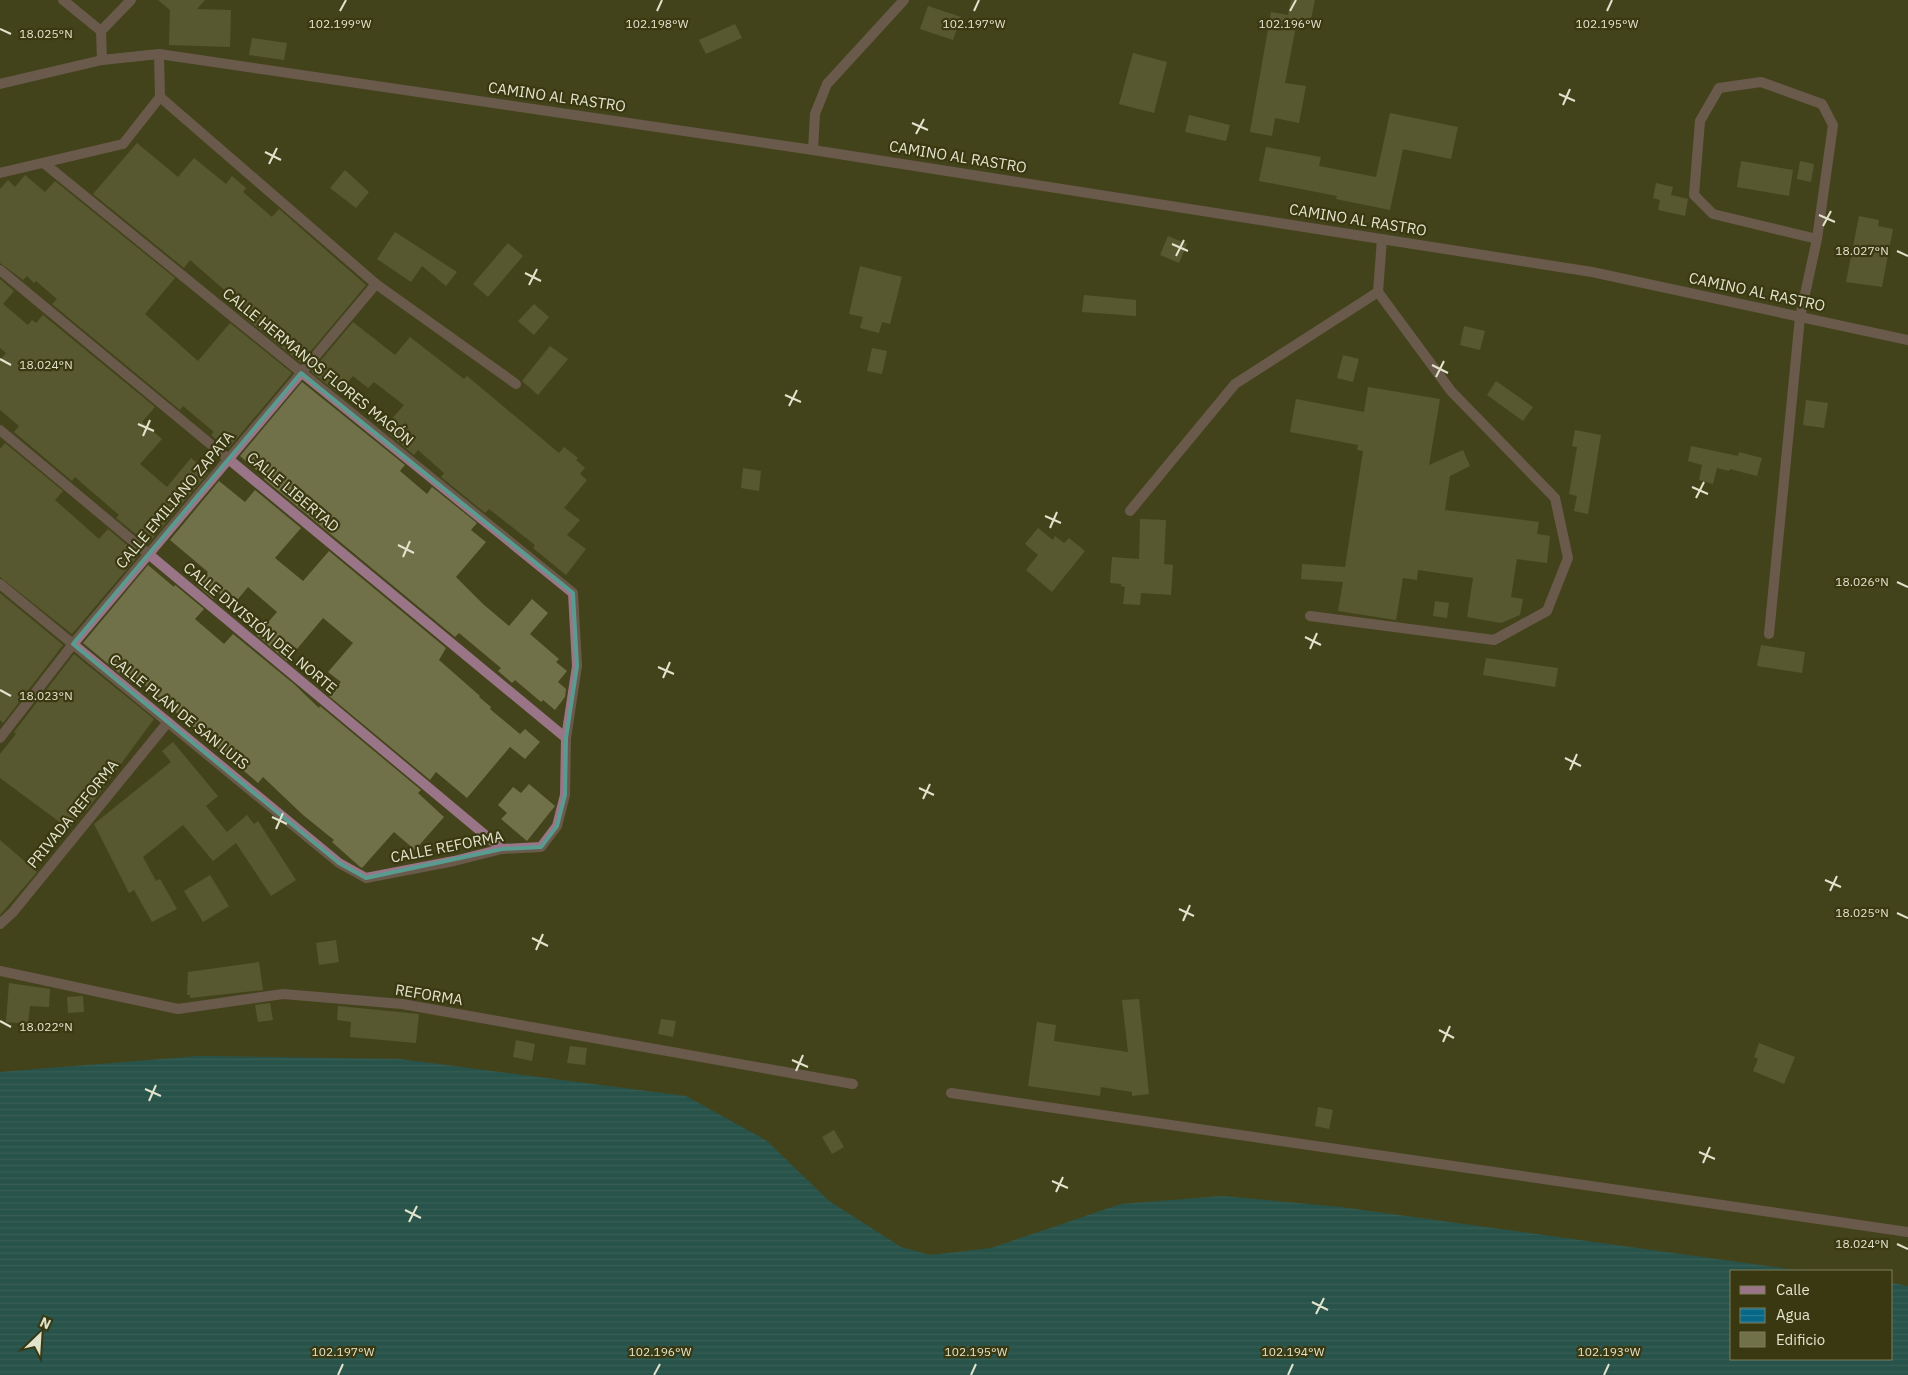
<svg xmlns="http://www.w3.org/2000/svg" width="1908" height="1375" viewBox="0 0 1908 1375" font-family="'IBM Plex Sans',sans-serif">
<defs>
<pattern id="water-rules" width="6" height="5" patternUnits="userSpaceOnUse" patternTransform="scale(1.25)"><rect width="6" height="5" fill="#066786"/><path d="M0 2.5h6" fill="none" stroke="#2a7d96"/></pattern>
</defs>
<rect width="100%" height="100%" fill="#43431c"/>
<polygon fill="url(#water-rules)" points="199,1056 400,1059 686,1096 767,1141 829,1201 901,1247 930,1255 991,1248 1121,1204 1222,1196 1341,1207 1804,1271 1732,1271 1732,1359 1892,1359 1892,1283 1908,1286 1908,1375 0,1375 0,1072"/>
<g fill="#717149">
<polygon points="158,0 205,0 197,9 231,10 230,47 169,45 170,10"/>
<polygon points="1291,0 1315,0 1310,24 1297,21 1285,83 1306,86 1299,123 1275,118 1272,136 1250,132 1271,12 1288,15"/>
<polygon points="928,6 961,17 953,40 920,29"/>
<polygon points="735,24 742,38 706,54 699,40"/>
<polygon points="252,38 287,43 284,60 249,55"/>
<polygon points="1133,53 1167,62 1154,113 1119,104"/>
<polygon points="1390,113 1458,127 1451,159 1403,149 1390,210 1336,199 1337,196 1259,181 1266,147 1321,157 1319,166 1376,177"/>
<polygon points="1189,115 1230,125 1226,141 1185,132"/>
<polygon points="137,143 178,177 194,158 226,184 232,176 246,188 243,192 272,217 279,209 366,285 301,363 239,313 244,307 190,260 184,268 93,194"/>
<polygon points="1741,161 1793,170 1789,196 1737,187"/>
<polygon points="1800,161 1814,164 1811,182 1797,179"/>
<polygon points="345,170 369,192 356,208 330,188"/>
<polygon points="25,175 45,192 55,181 175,278 145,314 198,361 230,323 292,373 228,449 211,435 214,432 183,406 180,410 52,304 57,299 36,281 34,283 27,276 23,280 0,263 0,189 8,180 15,187"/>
<polygon points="1656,183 1673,187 1671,195 1688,199 1685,216 1658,210 1660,200 1653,198"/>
<polygon points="1859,216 1879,220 1878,226 1893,229 1882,287 1846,282"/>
<polygon points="395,232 457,272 446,286 422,266 411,282 377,259"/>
<polygon points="1168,236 1187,244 1179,263 1160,255"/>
<polygon points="508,243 523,256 488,297 473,284"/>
<polygon points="860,266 902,277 890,324 882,322 879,333 860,328 863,317 849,314"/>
<polygon points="0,279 14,291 3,304 28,325 32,320 36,323 43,315 155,407 142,422 162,439 140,464 167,487 191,458 209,472 148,544 116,518 119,515 75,477 72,481 14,432 19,426 0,410 0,360 6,353 0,348"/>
<polygon points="1084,295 1136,300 1136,316 1082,312"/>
<polygon points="534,304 549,317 534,335 518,321"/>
<polygon points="353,322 395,355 410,337 464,379 467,376 559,453 564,447 578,458 576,460 585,468 580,474 587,480 564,508 580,520 567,535 586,549 566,575 533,548 535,545 489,509 485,513 441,477 444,473 418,450 414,455 383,429 404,405 374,382 368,388 353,376 338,393 311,372"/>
<polygon points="1464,326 1485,331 1480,350 1460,345"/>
<polygon points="550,346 568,359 538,395 522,381"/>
<polygon points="872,348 887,351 882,374 867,371"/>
<polygon points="1343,355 1359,359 1353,382 1337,378"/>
<polygon points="1496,381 1533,407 1523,421 1487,395"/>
<polygon points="302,382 405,465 400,471 427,494 432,487 477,523 471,530 486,542 456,577 483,604 509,626 532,599 548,613 530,634 559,659 556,662 567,671 558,682 566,689 565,697 555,710 543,700 541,702 515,680 512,683 498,671 501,668 459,633 455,637 264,479 265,477 240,456"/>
<polygon points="1368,387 1440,399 1429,465 1463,450 1470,466 1450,476 1445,510 1539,522 1537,534 1550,536 1547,563 1517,559 1511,597 1523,599 1520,615 1501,623 1467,617 1473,578 1418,570 1417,580 1403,578 1396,620 1338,611 1343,582 1301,579 1302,564 1345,567 1363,451 1357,450 1358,445 1290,432 1296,399 1364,412"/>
<polygon points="1806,400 1828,403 1824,428 1803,425"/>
<polygon points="1575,430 1601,435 1588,514 1574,511 1577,496 1569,494 1577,447 1572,446"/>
<polygon points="5,443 63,491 55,500 99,539 108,529 139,555 72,634 0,577 0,449"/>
<polygon points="1691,446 1738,456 1739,452 1762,458 1757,476 1730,469 1729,471 1717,468 1713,484 1699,480 1702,465 1688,461"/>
<polygon points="743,468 761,471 759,491 741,488"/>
<polygon points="219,481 245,502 255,490 301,528 275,558 303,581 329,551 446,648 439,660 480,696 479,697 491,707 490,709 520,734 525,729 540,742 525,759 510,747 467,798 436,772 430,780 329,696 341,682 328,672 353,643 323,618 287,661 257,635 277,612 248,587 233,605 218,592 213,599 197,585 208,572 170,540"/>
<polygon points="1140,519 1166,520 1164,564 1173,565 1171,595 1141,593 1140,605 1123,604 1125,587 1121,586 1121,584 1110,583 1112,557 1139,559"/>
<polygon points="1038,528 1053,540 1055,536 1064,543 1069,538 1085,551 1052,592 1026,570 1038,555 1025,544"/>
<polygon points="148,565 174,587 175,585 204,609 195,619 224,644 233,634 294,684 319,708 320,706 421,790 418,793 444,817 415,850 394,832 362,868 359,866 332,842 334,840 303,815 263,777 258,783 135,677 130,682 83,643"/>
<polygon points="0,593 63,645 3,723 0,720"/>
<polygon points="1435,601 1449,603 1447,618 1433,616"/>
<polygon points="1761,645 1805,652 1802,673 1757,666"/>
<polygon points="74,654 154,719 87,810 85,806 69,829 0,778 0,754 16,734 14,732"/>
<polygon points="1486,658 1558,668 1555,687 1483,675"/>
<polygon points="173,742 218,796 206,806 227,832 247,815 254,824 258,821 296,880 271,896 236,843 213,861 183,825 143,857 156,881 160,879 177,909 152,922 134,890 129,893 94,824 171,762 162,751"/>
<polygon points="529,784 555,806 527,841 501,819 507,813 498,805 513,787 521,793"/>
<polygon points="0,840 37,872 0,915"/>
<polygon points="210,875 229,906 203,922 184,891"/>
<polygon points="336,940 339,962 319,965 316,943"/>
<polygon points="259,962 263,990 190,998 190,995 187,995 188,972"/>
<polygon points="9,983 50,989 49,1007 30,1006 28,1024 6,1022"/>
<polygon points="83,996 84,1012 68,1013 67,997"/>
<polygon points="1139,999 1149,1094 1132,1096 1132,1092 1101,1087 1100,1096 1028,1086 1037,1022 1056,1025 1054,1041 1128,1052 1122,1000"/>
<polygon points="270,1003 273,1020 258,1022 255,1005"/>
<polygon points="338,1006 419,1014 416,1043 350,1037 351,1022 337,1020"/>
<polygon points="661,1019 676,1021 673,1037 658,1034"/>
<polygon points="516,1040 535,1044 532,1061 513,1057"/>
<polygon points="1759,1043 1795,1057 1784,1084 1753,1071 1758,1059 1754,1057"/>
<polygon points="570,1046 587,1048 585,1065 567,1063"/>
<polygon points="1318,1107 1333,1110 1329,1129 1315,1126"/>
<polygon points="834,1130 844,1147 832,1154 822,1137"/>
</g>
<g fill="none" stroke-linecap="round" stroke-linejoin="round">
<g stroke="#9a7587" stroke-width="10">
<polyline points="101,31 131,0"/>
<polyline points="1769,634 1800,317 1817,239 1833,125 1822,104 1761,82 1719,88 1700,121 1694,195 1713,214 1817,239"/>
</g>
<g stroke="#9a7587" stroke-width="10">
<polyline points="63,0 101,31 102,60"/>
<polyline points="159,54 160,97"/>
<polyline points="160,97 376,284 516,384"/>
<polyline points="813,150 815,114 827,84 904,0"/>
<polyline points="0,173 123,144 160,97"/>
<polyline points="0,270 566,738"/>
<polyline points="0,430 502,849"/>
<polyline points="1130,511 1235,384 1378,292"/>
<polyline points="0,584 339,863 366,878 454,861 502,849 541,847 557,826 565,795 566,738 577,666 573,593 45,164"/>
<polyline points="1310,616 1494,640 1547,611 1568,558 1555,498 1451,391 1378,292 1382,239"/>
<polyline points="0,738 73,644 376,284"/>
<polyline points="0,924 13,912 168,722"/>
<polyline points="0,971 178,1009 283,994 402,1004 853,1084"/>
<polyline points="951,1093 1908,1232"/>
</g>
<polyline stroke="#9a7587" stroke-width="10" points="0,84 102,60 159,54 813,150 1592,272 1908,340"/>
</g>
<path d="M0 0H1908V1375H0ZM301 373 573 593 577 666 566 738 565 795 557 826 541 847 502 849 366 878 339 863 73 644Z" fill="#43431c" fill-opacity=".55" fill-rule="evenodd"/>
<path fill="none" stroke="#599c8f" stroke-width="4" stroke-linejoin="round" d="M301 373 573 593 577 666 566 738 565 795 557 826 541 847 502 849 366 878 339 863 73 644Z"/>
<path fill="none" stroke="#e2e3cd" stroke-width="2" d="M340 11 346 0M657 11 662 0M974 11 979 0M1290 11 1296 0M1607 11 1612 0M0 29 11 34M1559 94 1575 101M1563 105 1570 89M912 123 928 130M916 134 924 119M265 152 281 160M269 164 277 148M1819 215 1835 222M1823 226 1831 211M1172 244 1188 251M1897 251 1908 256M1176 256 1184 240M525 273 541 281M529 285 537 269M0 359 11 365M1432 365 1448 373M1436 377 1444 361M785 395 801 402M789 406 797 390M138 424 154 431M143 436 150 420M1692 487 1708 494M1696 498 1704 482M1045 516 1061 523M1050 528 1057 512M398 545 414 553M403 557 410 541M1897 582 1908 587M1305 637 1321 645M1310 649 1317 633M658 667 674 674M663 678 670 662M0 690 11 696M1565 758 1581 766M1570 770 1577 754M919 788 934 795M923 799 930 784M272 817 287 824M276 829 283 813M1825 880 1841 887M1830 891 1837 876M1179 909 1194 916M1897 913 1908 918M1183 921 1190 905M532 938 548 946M536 950 543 934M0 1021 11 1027M1439 1030 1454 1038M1443 1042 1450 1026M792 1060 808 1067M796 1071 803 1055M145 1089 161 1096M149 1101 156 1085M1699 1152 1715 1159M1703 1163 1710 1147M1052 1181 1068 1188M1056 1192 1063 1177M405 1210 421 1218M409 1222 417 1206M1897 1244 1908 1249M1312 1302 1328 1310M1316 1314 1324 1298M338 1375 343 1364M654 1375 660 1364M971 1375 976 1364M1288 1375 1293 1364M1604 1375 1609 1364"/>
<g text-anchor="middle" stroke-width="4.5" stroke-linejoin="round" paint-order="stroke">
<g font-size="15" fill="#e2e3cd" stroke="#393811">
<text transform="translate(557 97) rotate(8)" y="5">CAMINO AL RASTRO</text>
<text transform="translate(958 157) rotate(9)" y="5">CAMINO AL RASTRO</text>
<text transform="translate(1358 220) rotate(9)" y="5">CAMINO AL RASTRO</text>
<text transform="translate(1757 292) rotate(12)" y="5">CAMINO AL RASTRO</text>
<text transform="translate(318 367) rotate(39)" y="5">CALLE HERMANOS FLORES MAGÓN</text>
<text transform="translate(293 492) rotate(40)" y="5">CALLE LIBERTAD</text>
<text transform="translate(175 500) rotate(-50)" y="5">CALLE EMILIANO ZAPATA</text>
<text transform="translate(260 628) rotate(40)" y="5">CALLE DIVISIÓN DEL NORTE</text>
<text transform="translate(179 712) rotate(39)" y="5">CALLE PLAN DE SAN LUIS</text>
<text transform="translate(73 814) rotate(-51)" y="5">PRIVADA REFORMA</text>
<text transform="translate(447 847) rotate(-11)" y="5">CALLE REFORMA</text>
<text transform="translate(429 995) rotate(9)" y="5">REFORMA</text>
</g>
</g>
<g font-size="12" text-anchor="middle" fill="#e2e3cd" stroke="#393811" stroke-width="4.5" stroke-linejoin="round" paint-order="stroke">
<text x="340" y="28">102.199°W</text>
<text x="657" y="28">102.198°W</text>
<text x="974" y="28">102.197°W</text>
<text x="1290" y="28">102.196°W</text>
<text x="1607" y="28">102.195°W</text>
<text x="46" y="38">18.025°N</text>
<text x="1862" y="255">18.027°N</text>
<text x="46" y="369">18.024°N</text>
<text x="1862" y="586">18.026°N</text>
<text x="46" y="700">18.023°N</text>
<text x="1862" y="917">18.025°N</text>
<text x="46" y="1031">18.022°N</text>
<text x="1862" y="1248">18.024°N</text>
<text x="343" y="1356">102.197°W</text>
<text x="660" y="1356">102.196°W</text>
<text x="976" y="1356">102.195°W</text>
<text x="1293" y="1356">102.194°W</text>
<text x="1609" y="1356">102.193°W</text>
</g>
<rect x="1730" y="1270" width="162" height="90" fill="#393811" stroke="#7d7c5c"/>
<rect x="1740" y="1286" width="25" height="8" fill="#9a7587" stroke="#7d7c5c"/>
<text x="1776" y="1295" font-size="15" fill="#e2e3cd">Calle</text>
<rect x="1740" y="1308" width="25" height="15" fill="url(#water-rules)" stroke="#7d7c5c"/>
<text x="1776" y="1320" font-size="15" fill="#e2e3cd">Agua</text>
<rect x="1740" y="1332" width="25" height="15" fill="#717149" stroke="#7d7c5c"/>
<text x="1776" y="1345" font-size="15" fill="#e2e3cd">Edificio</text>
<g transform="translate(40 1335) rotate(25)" stroke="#393811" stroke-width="4" paint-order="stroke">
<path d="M0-4L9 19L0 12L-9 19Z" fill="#e2e3cd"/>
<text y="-8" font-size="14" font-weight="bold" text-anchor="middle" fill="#e2e3cd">N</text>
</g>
</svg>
